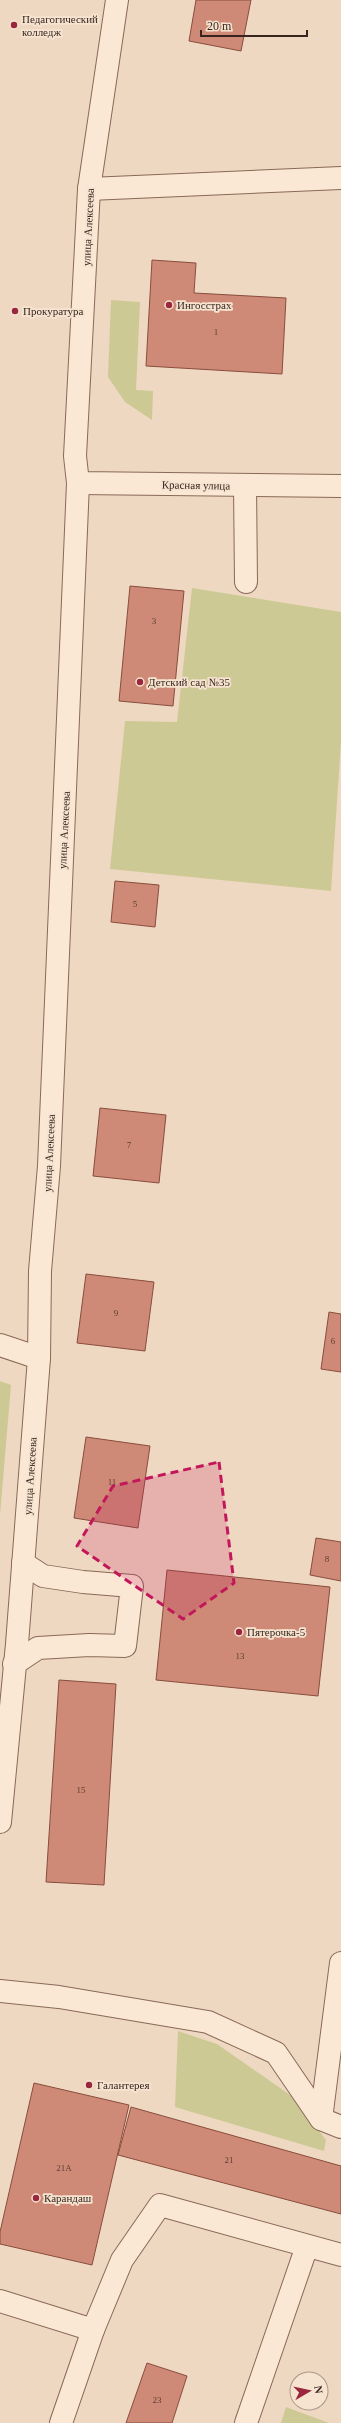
<svg xmlns="http://www.w3.org/2000/svg" width="341" height="2423" viewBox="0 0 341 2423" font-family="'Times New Roman',serif">
<rect width="100%" height="100%" fill="#efd8c1"/>
<g fill="#cdc995">
<polygon points="111,300 140,302 136,390 153,391 152,420 125,402 108,377"/>
<polygon points="192,588 341,612 341,742 331,891 110,869 125,721 177,722"/>
<polygon points="0,1381 11,1385 0,1515"/>
<polygon points="178,2031 217,2044 293,2097 326,2140 324,2151 175,2107"/>
<polygon points="286,2407 329,2423 281,2423"/>
</g>
<g fill="#ce8a76" stroke="#884d3d">
<polygon points="196,0 251,0 241,51 189,41"/>
<polygon points="152,260 196,263 194,293 286,298 282,374 146,366"/>
<polygon points="130,586 184,591 173,706 119,701"/>
<polygon points="115,881 159,885 155,927 111,922"/>
<polygon points="100,1108 166,1115 159,1183 93,1176"/>
<polygon points="86,1274 154,1282 145,1351 77,1343"/>
<polygon points="329,1312 341,1314 341,1372 321,1369"/>
<polygon points="86,1437 150,1446 138,1528 74,1518"/>
<polygon points="316,1538 341,1542 341,1581 310,1575"/>
<polygon points="167,1570 330,1587 318,1696 156,1680"/>
<polygon points="59,1680 116,1684 104,1885 46,1882"/>
<polygon points="34,2083 129,2105 92,2265 0,2244 0,2232"/>
<polygon points="131,2107 341,2166 341,2214 118,2155"/>
<polygon points="147,2363 187,2376 172,2423 126,2423"/>
</g>
<g fill="none" stroke-linecap="round" stroke-linejoin="round">
<defs>
<g id="minor">
<polyline points="117,0 89,189 75,456 78,483 341,486"/>
<polyline points="89,189 341,178"/>
<polyline points="245,485 246,582"/>
<polyline points="0,1345 39,1358"/>
<polyline points="14,1664 38,1648 89,1645 125,1646 132,1586 83,1582 43,1576 23,1563"/>
<polyline points="0,1822 17,1644 39,1358 40,1271 49,1166 78,483"/>
<polyline points="0,1991 59,1997 208,2022 276,2053 321,2119 341,2127"/>
<polyline points="321,2119 341,1963"/>
<polyline points="0,2301 93,2330 122,2260 160,2205 341,2255"/>
<polyline points="61,2423 93,2330"/>
<polyline points="246,2423 307,2246"/>
</g>
</defs>
<use href="#minor" stroke="#896958" stroke-width="24"/>
<use href="#minor" stroke="#fae7d4" stroke-width="22"/>
</g>
<path fill="#c2185b" fill-opacity="0.2" stroke="#c2185b" stroke-width="3" stroke-dasharray="8 5" stroke-linejoin="round" d="M219 1462 234 1583 183 1619 77 1546 113 1486Z"/>
<g fill="#99273d" stroke="#f6e4d1" stroke-width="1.5">
<circle cx="14" cy="25" r="4"/>
<circle cx="169" cy="305" r="4"/>
<circle cx="15" cy="311" r="4"/>
<circle cx="140" cy="682" r="4"/>
<circle cx="239" cy="1632" r="4"/>
<circle cx="89" cy="2085" r="4"/>
<circle cx="36" cy="2198" r="4"/>
</g>
<g text-anchor="middle" stroke-width="3.5" stroke-linejoin="round" paint-order="stroke">
<g font-size="9" fill="#5e3e33">
<text x="216" y="335">1</text>
<text x="154" y="624">3</text>
<text x="135" y="907">5</text>
<text x="129" y="1148">7</text>
<text x="116" y="1316">9</text>
<text x="333" y="1344">6</text>
<text x="112" y="1485">11</text>
<text x="327" y="1562">8</text>
<text x="240" y="1659">13</text>
<text x="81" y="1793">15</text>
<text x="229" y="2163">21</text>
<text x="64" y="2171">21А</text>
<text x="157" y="2403">23</text>
</g>
<g font-size="11" fill="#38251d" stroke="#f6e4d1" text-anchor="start">
<text x="22" y="23">Педагогический<tspan x="22" dy="13">колледж</tspan></text>
<text x="177" y="309">Ингосстрах</text>
<text x="23" y="315">Прокуратура</text>
<text x="148" y="686">Детский сад №35</text>
<text x="247" y="1636">Пятерочка-5</text>
<text x="97" y="2089">Галантерея</text>
<text x="44" y="2202">Карандаш</text>
</g>
<g font-size="11" fill="#38251d" stroke="#f6e4d1">
<text transform="translate(88 227) rotate(-87)" y="4">улица Алексеева</text>
<text transform="translate(196 485) rotate(1)" y="4">Красная улица</text>
<text transform="translate(64 830) rotate(-87)" y="4">улица Алексеева</text>
<text transform="translate(49 1153) rotate(-87)" y="4">улица Алексеева</text>
<text transform="translate(30 1476) rotate(-86)" y="4">улица Алексеева</text>
</g>
</g>
<g transform="translate(309 2391) rotate(81)"><circle r="19" fill="#f6e4d1" stroke="#aa9889"/>
<path d="M0-3L7 15L0 10L-7 15Z" fill="#99273d"/>
<text y="-6" font-size="11" font-weight="bold" text-anchor="middle" fill="#38251d">N</text>
</g>
<path d="M201 30v6h106v-6" fill="none" stroke="#38251d" stroke-width="2"/>
<text x="207" y="30" font-size="12" fill="#38251d" stroke="#f6e4d1" stroke-width="3" paint-order="stroke">20 m</text>
</svg>
